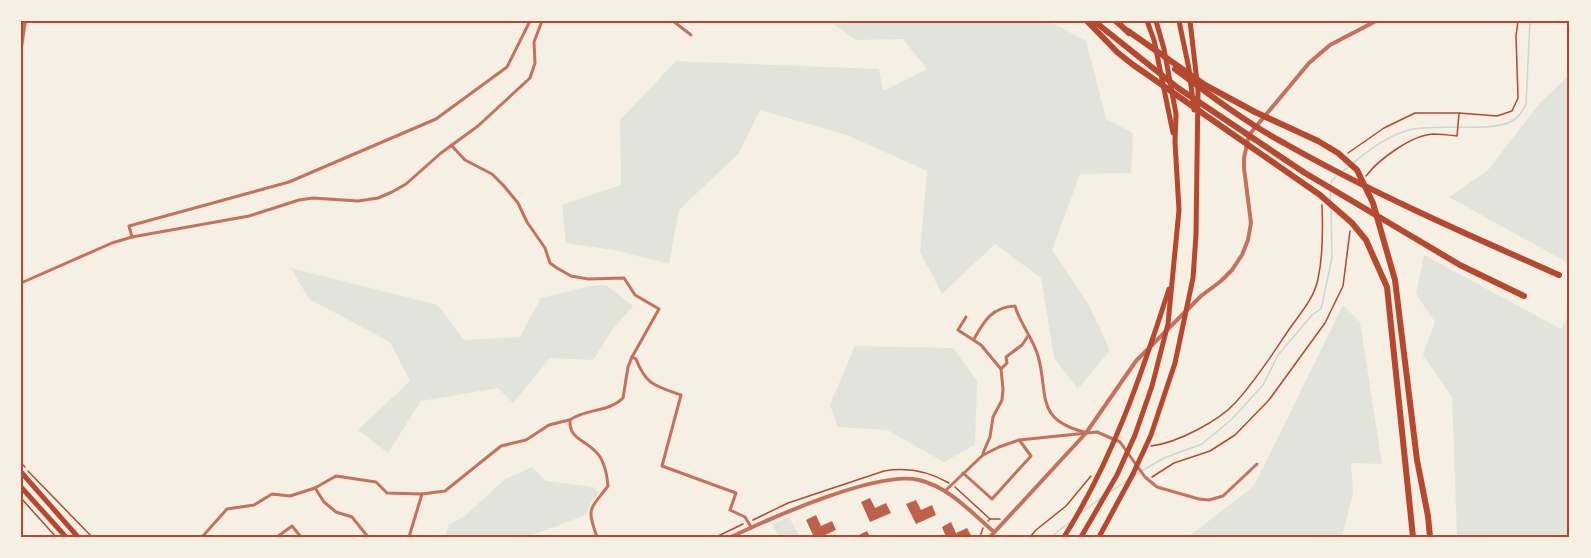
<svg xmlns="http://www.w3.org/2000/svg" width="1591" height="558" viewBox="0 0 1591 558" font-family="Inter,sans-serif">
<rect width="100%" height="100%" fill="#f6efe4"/>
<g fill="#e2e4dc">
<polygon points="829,21 1049,21 1086,41 1106,119 1133,133 1131,173 1080,174 1052,250 1089,305 1110,350 1078,389 1054,358 1041,278 995,244 942,294 920,252 927,171 847,135 760,110 739,153 679,210 669,264 614,250 566,243 562,205 621,185 620,120 676,61 879,69 883,91 927,69 903,39 856,40"/>
<polygon points="1567,77 1570,77 1570,264 1449,197 1488,170 1539,104"/>
<polygon points="1424,255 1561,329 1570,312 1570,537 1457,537 1452,397 1423,355 1435,322 1416,294"/>
<polygon points="291,268 438,305 464,340 520,337 541,298 590,286 606,285 633,306 613,329 593,360 550,358 513,403 498,388 421,401 388,453 358,430 410,381 390,342 309,299"/>
<polygon points="1343,305 1360,322 1382,464 1351,463 1353,492 1342,537 1188,537 1254,486"/>
<polygon points="855,346 953,348 977,381 975,445 944,462 887,430 838,427 830,405"/>
<polygon points="532,467 546,481 593,487 599,493 590,504 586,515 527,537 445,537 449,525 466,515 505,479"/>
<polygon points="789,517 800,537 779,537 772,524"/>
</g>
<g fill="none" stroke-linecap="round" stroke-linejoin="round">
<g stroke="#c9d6d2" stroke-width="1.5">
<path d="M1353 163C1371 149 1387 136 1409 130 1435 123 1491 133 1512 121 1519 117 1523 111 1526 104L1530 21"/>
<polyline points="1342,172 1350,166"/>
<polyline points="1331,185 1332,180 1338,175"/>
<polyline points="1330,200 1331,190"/>
<polyline points="1135,475 1164,458 1202,444 1231,420 1263,385 1278,355 1312,315 1321,309 1332,258 1331,208"/>
<polyline points="1110,492 1126,481"/>
<polyline points="1081,513 1101,498"/>
<polyline points="1051,537 1070,522"/>
</g>
</g>
<g fill="#bf614a">
<polygon points="870,498 875,508 886,503 891,513 870,522 861,502"/>
<polygon points="916,500 921,510 932,505 936,515 916,524 906,504"/>
<polygon points="816,515 821,526 832,521 836,530 821,537 814,537 806,520"/>
<polygon points="951,522 956,533 967,528 972,537 946,537 942,527"/>
<polygon points="867,531 870,537 855,537"/>
</g>
<g fill="none" stroke-linecap="round" stroke-linejoin="round">
<g stroke="#b5482f" stroke-width="1.5">
<polyline points="1348,153 1384,128 1415,113 1459,113 1497,116 1512,111 1518,98 1516,36 1518,21"/>
<path d="M1366 176C1379 159 1412 135 1433 134 1441 134 1449 135 1457 136L1459 114"/>
<path d="M1151 446C1177 443 1219 421 1236 402 1256 380 1272 355 1288 331 1299 315 1314 299 1318 279 1323 256 1323 229 1322 205"/>
<polyline points="21,463 25,467"/>
<polyline points="28,471 92,537"/>
<polyline points="1152,477 1174,463 1210,451 1235,435 1269,400 1325,323 1343,286 1350,231"/>
<polyline points="955,487 990,519"/>
<polyline points="21,498 56,537"/>
<path d="M753 520 788 503 884 471C907 467 928 471 949 483"/>
<polyline points="988,521 990,519 1000,519"/>
<polyline points="716,537 743,524"/>
<polyline points="980,537 983,528"/>
<polyline points="1030,537 1036,530 1066,506 1091,476"/>
</g>
<g stroke="#c5725c" stroke-width="3">
<polyline points="673,21 691,35"/>
<path d="M451 145 465 160 492 174 504 186 518 203 527 222 545 248 550 263 557 268 571 276 588 279 624 278 635 295 659 309 632 357 628 367 623 398C608 413 586 408 570 420 569 439 584 439 595 451 604 459 607 474 608 486 590 510 586 507 597 537"/>
<polyline points="132,237 129,226 289,182 436,119 507,67 530,21"/>
<polyline points="21,283 112,243 132,237 249,216 299,200 313,198 358,201 378,198 392,192 406,184 441,153 478,126 530,78 535,63 534,42 542,21"/>
<polyline points="966,317 958,330 981,345 1001,369 1003,389 1002,400 993,417 990,437 983,453"/>
<path d="M974 339C984 321 992 307 1015 306 1020 324 1033 338 1038 356 1049 394 1034 419 1084 432"/>
<path d="M632 357 636 359C646 385 655 386 681 395L662 466 736 493 730 510 745 517 751 527"/>
<polyline points="1001,369 1007,363 1006,357 1022,345 1028,336"/>
<polyline points="963,473 992,499 1031,456 1020,441"/>
<polyline points="315,488 336,476 376,482 387,493 422,494"/>
<polyline points="945,491 983,455 999,447 1019,440 1097,432 1120,442 1145,477 1157,487 1199,499 1209,500 1223,496 1257,464"/>
<polyline points="202,537 227,509 254,505 272,494 290,496 315,488 324,502 336,512 352,517 368,537"/>
<polyline points="277,537 292,526 301,537"/>
<polyline points="409,537 422,494 445,491 501,446 526,440 549,425 569,420"/>
</g>
<g stroke="#c5725c" stroke-width="4">
<polyline points="21,47 25,21"/>
<path d="M731 537C771 518 878 470 919 480 949 487 972 513 994 532"/>
<polyline points="990,537 1086,433 1136,361 1201,296 1221,281 1232,270 1242,255 1248,240 1251,223 1244,168 1244,158 1249,135 1309,63 1330,45 1376,21"/>
</g>
<g stroke="#b5482f" stroke-width="5">
<polyline points="21,472 78,537"/>
<polyline points="21,487 66,537"/>
</g>
<g stroke="#b5482f" stroke-width="5">
<polyline points="1147,21 1154,40 1173,133"/>
<polyline points="1179,21 1189,69 1194,110"/>
<path d="M1064 537C1113 459 1141 376 1169 289"/>
<polyline points="1081,537 1117,475 1135,435 1152,386 1168,324 1179,210 1175,142 1176,114 1164,49 1156,21"/>
<polyline points="1099,537 1133,474 1151,435 1175,363 1193,278 1196,235 1198,90 1190,21"/>
</g>
<g stroke="#b5482f" stroke-width="6">
<polyline points="1087,21 1117,52 1132,64 1320,195 1352,223 1366,240 1387,287 1413,537"/>
<polyline points="1094,21 1178,88 1305,173 1460,265 1524,296"/>
<polyline points="1116,21 1129,33"/>
<polyline points="1128,31 1205,85 1255,112 1318,141 1338,153 1357,170 1373,203 1395,280 1417,460 1428,516 1430,537"/>
<path d="M1175 69C1210 95 1245 122 1284 143 1372 193 1466 234 1559 275"/>
</g>
</g>
<rect width="1591" height="558" fill="none" stroke="#f6efe4" stroke-width="45"/>
<rect x="22" y="22" width="1546" height="514" fill="none" stroke="#b5482f" stroke-width="2"/>
</svg>
